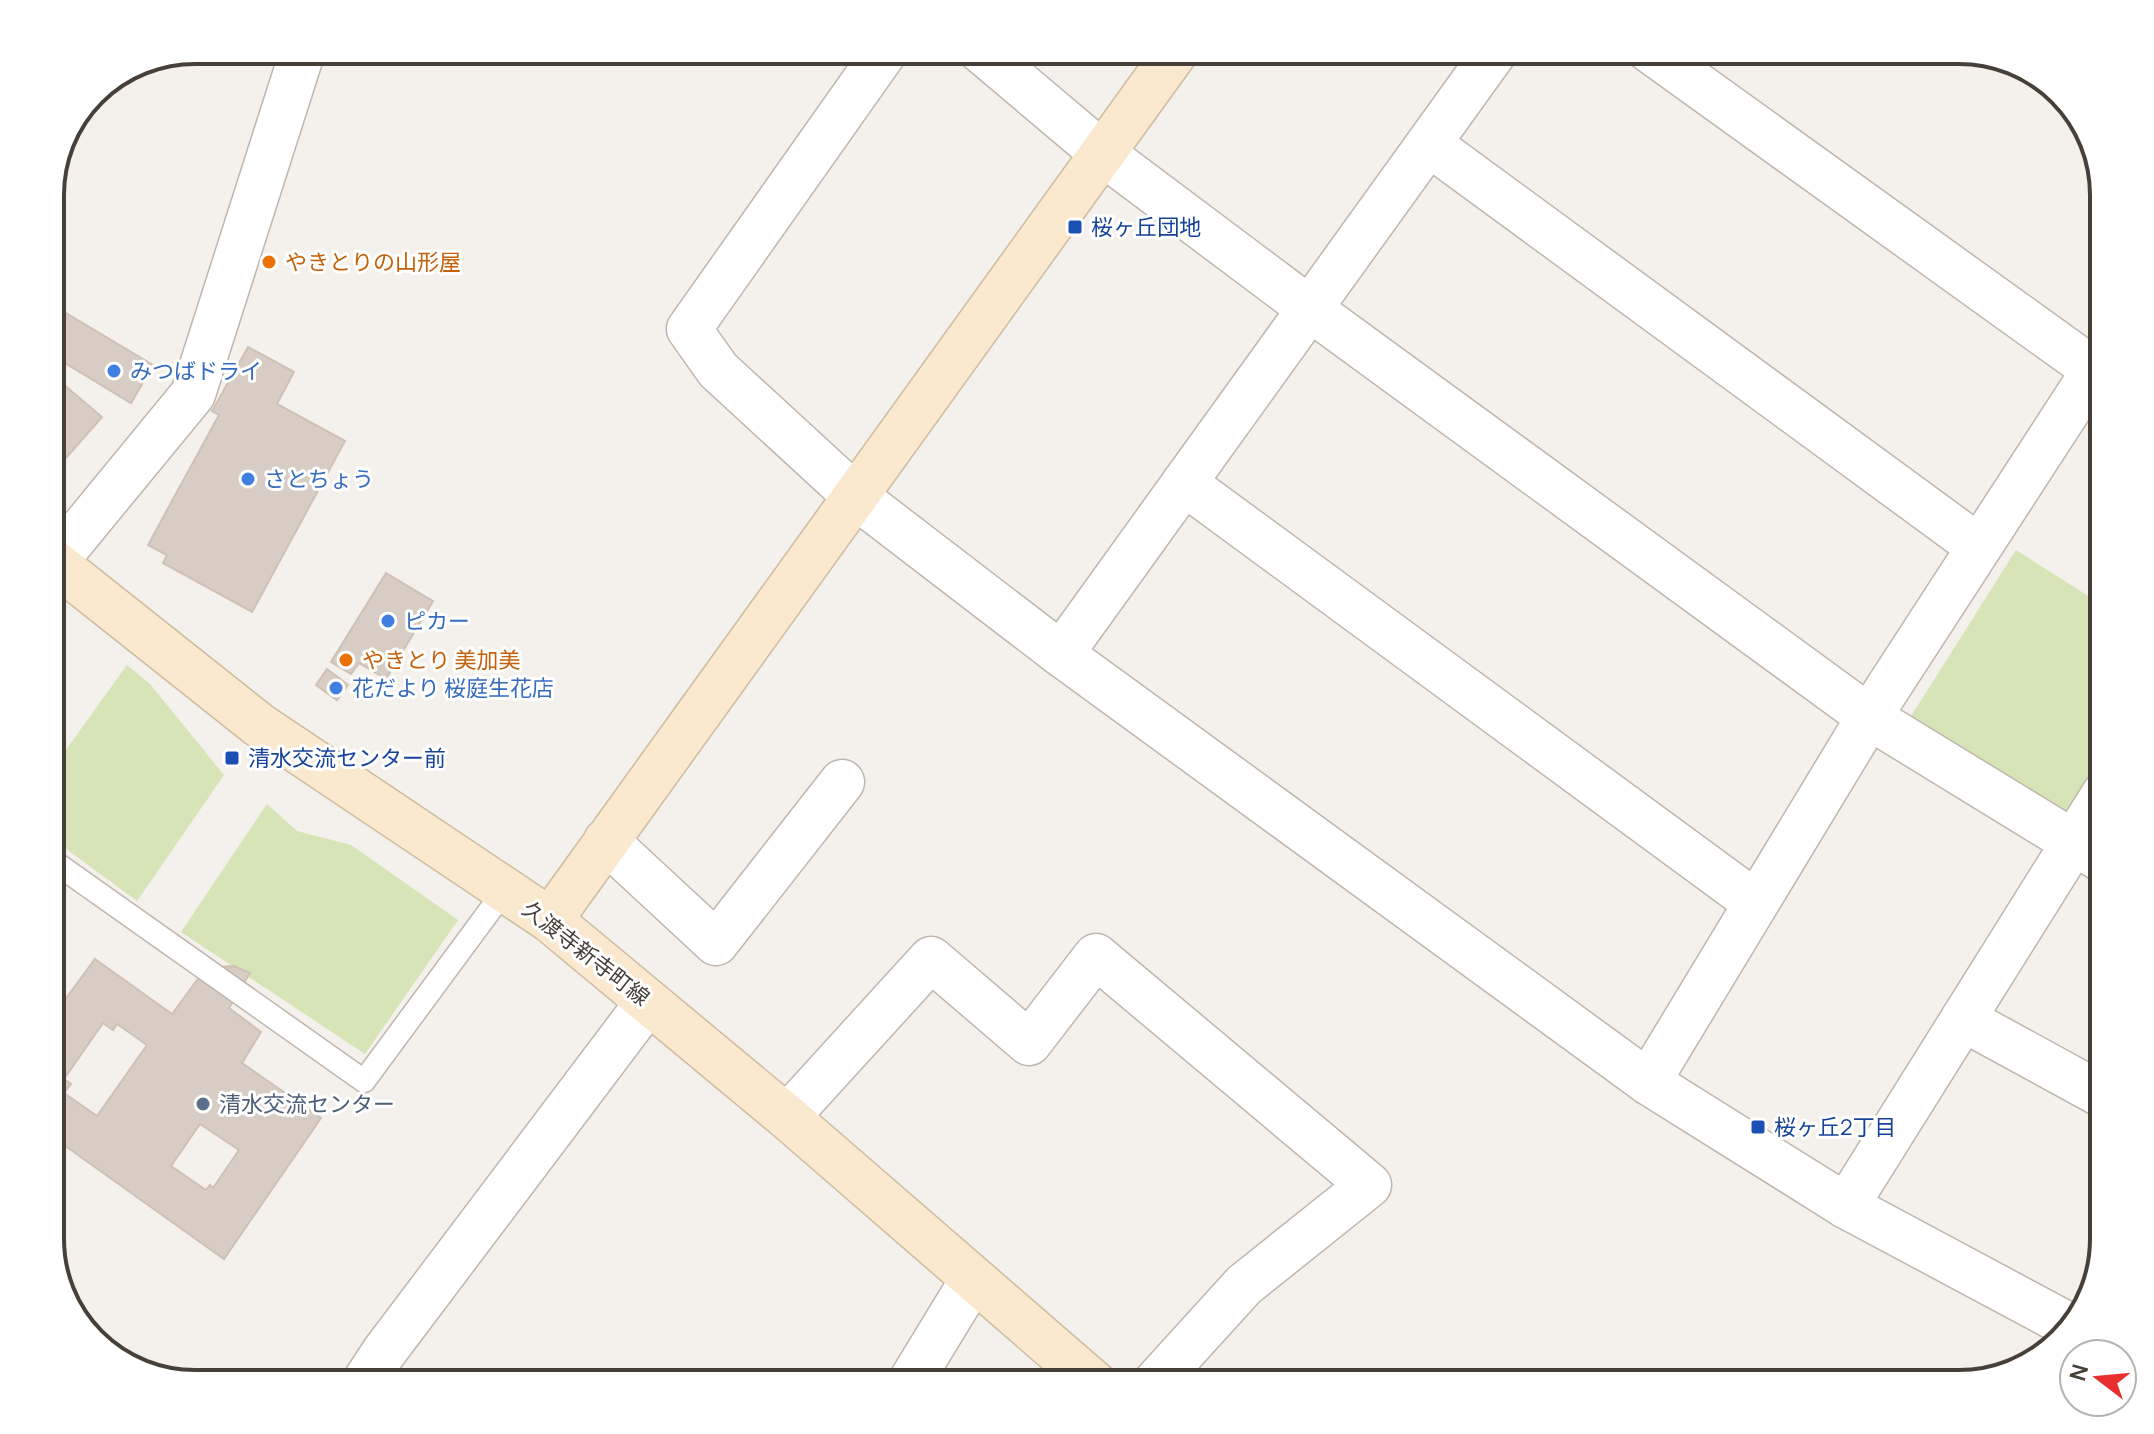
<svg xmlns="http://www.w3.org/2000/svg" width="2154" height="1434" viewBox="0 0 2154 1434" font-family="Manrope,'Noto Sans JP',sans-serif">
<rect width="100%" height="100%" fill="#f4f0eb"/>
<g fill="#d6e4b7">
<polygon points="2016,550 2104,606 2104,760 2066,821 1908,721"/>
<polygon points="127,665 150,684 224,775 137,901 50,837 50,772"/>
<polygon points="267,804 297,831 351,845 458,920 365,1054 181,932"/>
</g>
<g fill="#d8cdc4" stroke="#cfc1b5" stroke-width="2" fill-rule="evenodd">
<polygon points="61,310 153,365 131,403 50,354 50,328"/>
<polygon points="248,347 294,372 277,404 345,441 252,612 163,563 167,555 148,545 219,415 212,411"/>
<polygon points="50,373 102,417 50,476"/>
<polygon points="386,573 433,601 386,679 359,663 351,674 331,662"/>
<polygon points="327,669 348,685 337,700 316,685"/>
<path d="M95 959 172 1014 203 972 218 967 234 966 250 973 229 1008 261 1032 242 1063 321 1118 224 1259 50 1135V1020ZM103 1023 113 1030 117 1024 147 1045 97 1116 64 1093 71 1084 64 1079ZM200 1124 239 1150 213 1188 210 1185 206 1190 171 1166Z"/>
</g>
<g fill="none" stroke-linecap="round" stroke-linejoin="round">
<defs>
<polyline id="lane" points="50,859 364,1081 505,890"/>
<g id="street">
<polyline points="886,50 689,329 718,370 855,496 1061,654 1648,1082 1846,1206 2072,1327"/>
<polyline points="980,50 1102,153 1310,309 1869,717 2104,861"/>
<polyline points="1649,50 2094,370"/>
<polyline points="1429,144 1979,547"/>
<polyline points="1184,483 1756,903"/>
<polyline points="50,568 193,394 303,50"/>
<polyline points="1061,654 1496,50"/>
<polyline points="606,841 716,943 842,782"/>
<polyline points="1963,1019 2104,1096"/>
<polyline points="1648,1082 1869,717 2104,355"/>
<polyline points="787,1117 931,959 1029,1043 1096,956 1369,1185 1244,1285 1154,1384"/>
<polyline points="1846,1206 2104,794"/>
<polyline points="363,1384 384,1352 648,1002"/>
<polyline points="909,1384 973,1279"/>
</g>
<g id="secondary">
<polyline points="50,559 259,725 550,920 787,1117 1095,1384"/>
<polyline points="550,920 1177,50"/>
</g>
</defs>
<use href="#lane" stroke="#bfb6ae" stroke-width="25"/>
<use href="#street" stroke="#bfb6ae" stroke-width="47"/>
<use href="#secondary" stroke="#cfbb9e" stroke-width="47"/>
<use href="#lane" stroke="#fff" stroke-width="22"/>
<use href="#street" stroke="#fff" stroke-width="44"/>
<use href="#secondary" stroke="#fae9ce" stroke-width="44"/>
</g>
<g fill="#1a4fb4" stroke="#fff" stroke-width="3">
<rect x="1067" y="219" width="16" height="16" rx="4"/>
<rect x="224" y="750" width="16" height="16" rx="4"/>
<rect x="1750" y="1119" width="16" height="16" rx="4"/>
</g>
<g fill="#e8710a" stroke="#fff" stroke-width="3">
<circle cx="269" cy="262" r="8"/>
<circle cx="346" cy="660" r="8"/>
</g>
<g fill="#3f7fe0" stroke="#fff" stroke-width="3">
<circle cx="114" cy="371" r="8"/>
<circle cx="248" cy="479" r="8"/>
<circle cx="388" cy="621" r="8"/>
<circle cx="336" cy="688" r="8"/>
</g>
<circle fill="#5c6f8a" stroke="#fff" stroke-width="3" cx="203" cy="1104" r="8"/>
<g text-anchor="middle" stroke-width="6" stroke-linejoin="round" paint-order="stroke">
<g font-size="22" fill="#164399" stroke="#fff" text-anchor="start">
<text x="1091" y="235">桜ヶ丘団地</text>
<text x="248" y="766">清水交流センター前</text>
<text x="1774" y="1135">桜ヶ丘2丁目</text>
</g>
<g font-size="22" fill="#c56008" stroke="#fff" text-anchor="start">
<text x="285" y="270">やきとりの山形屋</text>
<text x="362" y="668">やきとり 美加美</text>
</g>
<g font-size="22" fill="#366cbe" stroke="#fff" text-anchor="start">
<text x="130" y="379">みつばドライ</text>
<text x="264" y="487">さとちょう</text>
<text x="404" y="629">ピカー</text>
<text x="352" y="696">花だより 桜庭生花店</text>
</g>
<g font-size="22" fill="#474039" stroke="#fff">
<text transform="translate(586 953) rotate(38)" y="8">久渡寺新寺町線</text>
</g>
<g font-size="22" fill="#4e5e75" stroke="#fff" text-anchor="start">
<text x="219" y="1112">清水交流センター</text>
</g>
</g>
<path d="M0 0H2154V1434H0ZM195 64H1959A131 131 0 0 1 2090 195V1239A131 131 0 0 1 1959 1370H195A131 131 0 0 1 64 1239V195A131 131 0 0 1 195 64Z" fill="#fff" fill-rule="evenodd"/>
<path fill="none" stroke="#474039" stroke-width="4" d="M195 64H1959A131 131 0 0 1 2090 195V1239A131 131 0 0 1 1959 1370H195A131 131 0 0 1 64 1239V195A131 131 0 0 1 195 64Z"/>
<g transform="translate(2098 1378) rotate(286)"><circle r="38" fill="#ffffff" stroke="#b5b3b0" stroke-width="2"/>
<path d="M0-6L14 30L0 20L-14 30Z" fill="#e7302e"/>
<text y="-12" font-size="22" font-weight="bold" text-anchor="middle" fill="#474039">N</text>
</g>
</svg>
